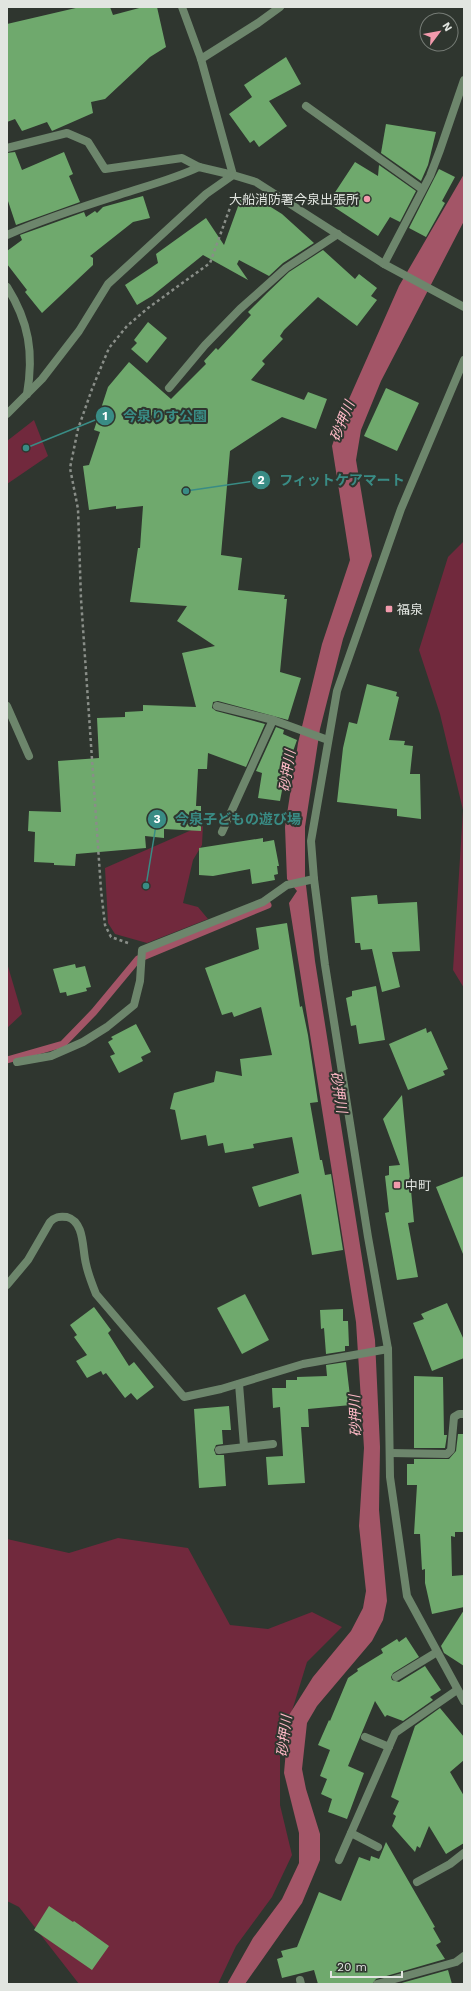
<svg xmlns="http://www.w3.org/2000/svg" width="471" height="1991" viewBox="0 0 471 1991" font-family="'Work Sans','Noto Sans JP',sans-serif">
<rect width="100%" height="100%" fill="#2f362f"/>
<g fill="#71293d">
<polygon points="34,420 48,456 7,484 7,441"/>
<polygon points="464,541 464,988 453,970 463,810 440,714 419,650 448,557"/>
<polygon points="203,825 202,845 193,860 183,903 198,907 208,919 147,943 115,934 108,923 105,868"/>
<polygon points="7,963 22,1014 7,1028"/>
<polygon points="118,1538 188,1548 230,1625 268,1629 312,1612 342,1627 307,1662 280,1750 280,1805 292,1855 272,1897 236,1946 218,1984 79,1984 19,1907 7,1901 7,1539 69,1553"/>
</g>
<polygon fill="#a35567" points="464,174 464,221 381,381 361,430 356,460 372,556 343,639 320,729 305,827 305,877 315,961 375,1340 380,1447 379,1510 387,1601 383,1620 372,1641 317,1706 307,1723 302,1769 306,1789 320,1834 320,1860 302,1903 245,1984 227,1984 253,1938 282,1899 299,1863 299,1833 284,1773 289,1715 313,1677 351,1631 363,1608 366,1591 359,1526 364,1448 356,1322 289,903 297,891 287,879 285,827 298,743 322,644 350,560 332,446 345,408 399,286"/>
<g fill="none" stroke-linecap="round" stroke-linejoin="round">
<polyline stroke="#a35567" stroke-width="7" points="7,1060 63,1044 94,1012 138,959 268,905"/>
</g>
<g fill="#6fa96d">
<polygon points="80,7 110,7 113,15 143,7 157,7 166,47 150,57 105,99 91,102 93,113 52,131 47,122 22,131 15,119 7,122 7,24"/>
<polygon points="286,57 301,84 269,101 287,126 259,147 254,140 250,143 229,114 252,97 244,85"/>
<polygon points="386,124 436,132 428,165 421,181 381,153"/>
<polygon points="15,152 22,170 64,152 73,174 69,176 80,202 16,225 7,198 7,153"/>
<polygon points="355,162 378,176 379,165 416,191 400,222 390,217 378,236 328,203"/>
<polygon points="439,169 455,177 442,201 445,203 426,237 409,228"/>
<polygon points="143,196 150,218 133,222 90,256 93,258 93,265 42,313 25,292 27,290 7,264 7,251 22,240 20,235 84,212 86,217 95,211 97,213 103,207"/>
<polygon points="251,197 257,200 258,199 282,214 314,243 283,263 269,276 239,260 237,264 248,280 203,255 152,296 137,305 125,285 158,263 156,254 206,218 224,245 241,198"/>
<polygon points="323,250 355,279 359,274 377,288 371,296 377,300 357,326 318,297 284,330 280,336 283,339 262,361 265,364 251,380 304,400 308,392 327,399 316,429 282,417 230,451 221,555 242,558 238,590 285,595 284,599 287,599 280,672 301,678 288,720 218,701 213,702 212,708 216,711 265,724 246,767 208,753 207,769 198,769 196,806 201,806 201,831 164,829 164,838 145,836 146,848 76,854 75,866 54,865 54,863 34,862 35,832 28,831 29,811 61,812 58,761 99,758 97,718 125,717 125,712 143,711 143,705 196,707 182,653 215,646 177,621 187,606 130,602 138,548 140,548 143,506 116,509 116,506 89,510 83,466 89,465 100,432 94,430 108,387 129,362 171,399 206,364 204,361 216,348 218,350 251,315 248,312 267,293 289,272"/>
<polygon points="148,322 167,338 147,363 131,349 137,343 134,340"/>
<polygon points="386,388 419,403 397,451 364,436"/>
<polygon points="367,684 397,692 396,696 399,697 389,740 405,741 404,745 413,746 410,774 420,774 421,819 397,816 397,809 337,802 343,748 349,722 357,724"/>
<polygon points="276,727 284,730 283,734 297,740 290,760 289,786 283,785 280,801 258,798 262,773 256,771"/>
<polygon points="263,838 263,842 274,840 279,866 277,866 278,874 274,875 275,880 252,884 250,869 213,876 199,875 199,848"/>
<polygon points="377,895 378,904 417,902 420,951 392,952 400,987 382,992 372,949 361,950 360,943 355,943 351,897"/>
<polygon points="287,923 300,1007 302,1006 308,1035 318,1102 310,1103 320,1160 322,1160 325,1175 331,1174 343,1250 312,1255 301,1194 259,1207 252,1187 299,1173 292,1137 253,1144 254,1148 225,1153 223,1143 208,1146 206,1135 181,1140 175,1110 170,1109 174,1093 214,1082 216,1071 242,1076 240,1059 272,1055 261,1007 234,1017 232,1012 222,1015 205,968 259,949 256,928"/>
<polygon points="75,964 76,968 85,966 91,987 86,988 87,991 67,996 66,992 60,993 53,969"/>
<polygon points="376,986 385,1040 359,1044 356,1025 351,1026 346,998 352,996 352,991"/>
<polygon points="136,1024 151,1052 141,1057 143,1061 119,1073 110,1056 115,1054 108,1042 113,1039 111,1037"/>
<polygon points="426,1028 427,1033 431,1031 448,1069 443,1071 445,1075 408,1090 389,1044"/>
<polygon points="402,1095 414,1222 408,1223 418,1277 397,1280 385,1213 389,1212 385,1176 389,1175 389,1166 400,1165 383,1119"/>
<polygon points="464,1176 464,1253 463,1254 436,1187"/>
<polygon points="245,1294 269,1340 242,1354 217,1308"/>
<polygon points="447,1303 464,1340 464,1358 432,1371 413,1323 424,1319 421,1314"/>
<polygon points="94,1307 111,1330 108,1333 129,1366 134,1362 154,1387 137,1400 131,1393 125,1398 106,1373 103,1375 101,1371 87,1378 76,1361 87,1355 74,1337 77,1335 70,1325"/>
<polygon points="343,1309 343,1321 348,1321 349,1346 345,1346 345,1351 326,1354 324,1328 321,1329 320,1310"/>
<polygon points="346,1362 351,1405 308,1409 309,1427 301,1427 305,1483 268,1485 266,1457 283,1456 280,1407 273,1408 272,1388 286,1388 286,1380 297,1380 297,1377 327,1376 326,1365"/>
<polygon points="414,1376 443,1377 444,1435 447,1435 445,1448 414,1448"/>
<polygon points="229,1406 231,1430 222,1430 223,1444 216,1445 214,1450 216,1455 224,1455 226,1486 199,1488 194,1409"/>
<polygon points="458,1434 464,1434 464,1532 455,1532 455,1537 451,1536 452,1576 464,1575 464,1607 432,1614 425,1583 425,1569 422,1570 420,1534 414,1534 417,1485 407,1485 407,1464 414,1464 414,1459 449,1459 456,1451"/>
<polygon points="464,1610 464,1666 444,1653 441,1646"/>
<polygon points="406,1637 419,1657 393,1673 391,1677 392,1680 399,1682 425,1666 441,1690 430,1697 433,1700 403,1721 387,1715 385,1717 375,1701 348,1766 364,1773 347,1819 328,1812 332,1799 321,1794 327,1779 320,1776 330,1750 318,1745 329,1720 330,1721 348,1678 358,1671 357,1669 383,1653 381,1649 397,1639 399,1642"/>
<polygon points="440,1708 464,1737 464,1760 450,1772 464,1796 464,1843 446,1854 429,1826 420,1848 417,1846 415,1852 392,1826 396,1816 393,1814 399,1801 391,1797 415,1726"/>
<polygon points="386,1842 435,1927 433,1928 441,1942 436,1945 445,1959 376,1979 372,1984 318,1984 314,1970 282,1978 277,1959 283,1957 281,1951 297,1947 319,1892 341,1901 359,1857 370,1861 371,1856 379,1859"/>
<polygon points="49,1906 73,1922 74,1921 109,1946 92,1970 34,1930"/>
<polygon points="448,1970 452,1984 398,1984"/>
</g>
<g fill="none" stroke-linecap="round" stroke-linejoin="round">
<polyline stroke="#898e88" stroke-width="2.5" stroke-dasharray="3 3" stroke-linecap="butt" points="128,943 111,937 105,925 101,890 81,599 78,509 70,468 78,429 92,389 109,348 127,326 148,308 210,263 235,194"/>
<g stroke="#6d866c" stroke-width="8">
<polyline points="306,106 422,189"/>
<polyline points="7,148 67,133 88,142 105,169 182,158 199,167"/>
<path d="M7 235C44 219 81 207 119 195 146 186 174 179 199 167"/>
<polyline points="384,264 430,176 440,150 464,80"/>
<polyline points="169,388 205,345 240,309 286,268 338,234"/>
<polyline points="7,706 29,756"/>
<polyline points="217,706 273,720 328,740"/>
<polyline points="222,832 273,720"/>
<polyline points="17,1062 51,1056 83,1042 107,1027 134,1005 140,981 142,950 263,902 287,885 314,879"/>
<path d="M7 1285 28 1260 50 1222C55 1217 59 1216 67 1217 85 1222 82 1249 86 1264 88 1274 92 1284 96 1294L184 1397 221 1389 303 1364 388 1349"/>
<polyline points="239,1384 244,1446"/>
<polyline points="219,1450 273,1444"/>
<polyline points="390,1453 447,1454 451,1450 454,1417 459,1414 464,1414"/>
<polyline points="396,1677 437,1652"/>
<polyline points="365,1737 389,1747"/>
<polyline points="351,1833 378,1847"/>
<polyline points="339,1860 395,1733 457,1690"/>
<polyline points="417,1882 450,1864 464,1853"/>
<polyline points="300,1980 301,1984"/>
<polyline points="377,1984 456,1962 464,1956"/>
</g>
<g stroke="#6d866c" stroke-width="8">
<polyline points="182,7 201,59 233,175"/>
<polyline points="201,59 258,23 280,7"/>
<polyline points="199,167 233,175"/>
<path d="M7 287C29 322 34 353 27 394"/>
</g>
<g stroke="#6d866c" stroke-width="8">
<polyline points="464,360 401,509 337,691 311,841 314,879 325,965 368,1237 388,1349 390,1477 407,1596 464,1701"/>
<polyline points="7,414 42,379 79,331 108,284 206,194 233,175 256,182 384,264 464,307"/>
</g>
</g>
<g fill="#f29aac" stroke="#2f362f" stroke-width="1.5">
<circle cx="367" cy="199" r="4"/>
<rect x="385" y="605" width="8" height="8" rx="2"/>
<rect x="393" y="1181" width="8" height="8" rx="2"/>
</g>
<g text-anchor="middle" stroke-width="4" stroke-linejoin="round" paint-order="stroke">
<g font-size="13" fill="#e1e5e0" stroke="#2f362f" text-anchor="start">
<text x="359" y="204" text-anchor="end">大船消防署今泉出張所</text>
<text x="397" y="614">福泉</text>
<text x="405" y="1190">中町</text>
</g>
<g font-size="14" font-style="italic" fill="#feb9c6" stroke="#2f362f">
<text transform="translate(342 421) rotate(-68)" y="5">砂押川</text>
<text transform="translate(287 771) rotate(-81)" y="5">砂押川</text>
<text transform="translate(339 1092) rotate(81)" y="5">砂押川</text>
<text transform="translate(355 1416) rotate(-92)" y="5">砂押川</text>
<text transform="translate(284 1736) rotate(-83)" y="5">砂押川</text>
</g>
</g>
<path fill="none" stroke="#398c85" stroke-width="1.5" d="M26 448L105 416M186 491L261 480M146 886L157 819"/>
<g fill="#398c85" stroke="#2f362f" stroke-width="1.5">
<circle cx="26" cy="448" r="4"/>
<circle cx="186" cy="491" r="4"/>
<circle cx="146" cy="886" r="4"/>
<circle cx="105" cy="416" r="10"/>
<circle cx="261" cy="480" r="10"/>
<circle cx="157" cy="819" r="10"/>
</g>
<g font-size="12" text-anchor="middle" font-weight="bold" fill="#fff">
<text x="105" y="420">1</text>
<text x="261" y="484">2</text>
<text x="157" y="823">3</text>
</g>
<g font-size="14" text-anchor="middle" font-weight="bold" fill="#398c85" stroke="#2f362f" stroke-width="4" stroke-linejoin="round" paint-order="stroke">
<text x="165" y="421">今泉りす公園</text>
<text x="342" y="485">フィットケアマート</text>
<text x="238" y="824">今泉子どもの遊び場</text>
</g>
<rect width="471" height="1991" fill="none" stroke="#e1e5e0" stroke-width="16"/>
<g transform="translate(439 32) rotate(58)"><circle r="19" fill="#2f362f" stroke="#767c76"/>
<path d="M0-3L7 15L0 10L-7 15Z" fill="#f29aac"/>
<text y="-6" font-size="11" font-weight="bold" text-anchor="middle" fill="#e1e5e0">N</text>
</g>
<path d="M331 1971v6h71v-6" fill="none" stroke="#e1e5e0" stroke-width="2"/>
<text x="337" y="1971" font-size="12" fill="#e1e5e0" stroke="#2f362f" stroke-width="3" paint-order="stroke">20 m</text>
</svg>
